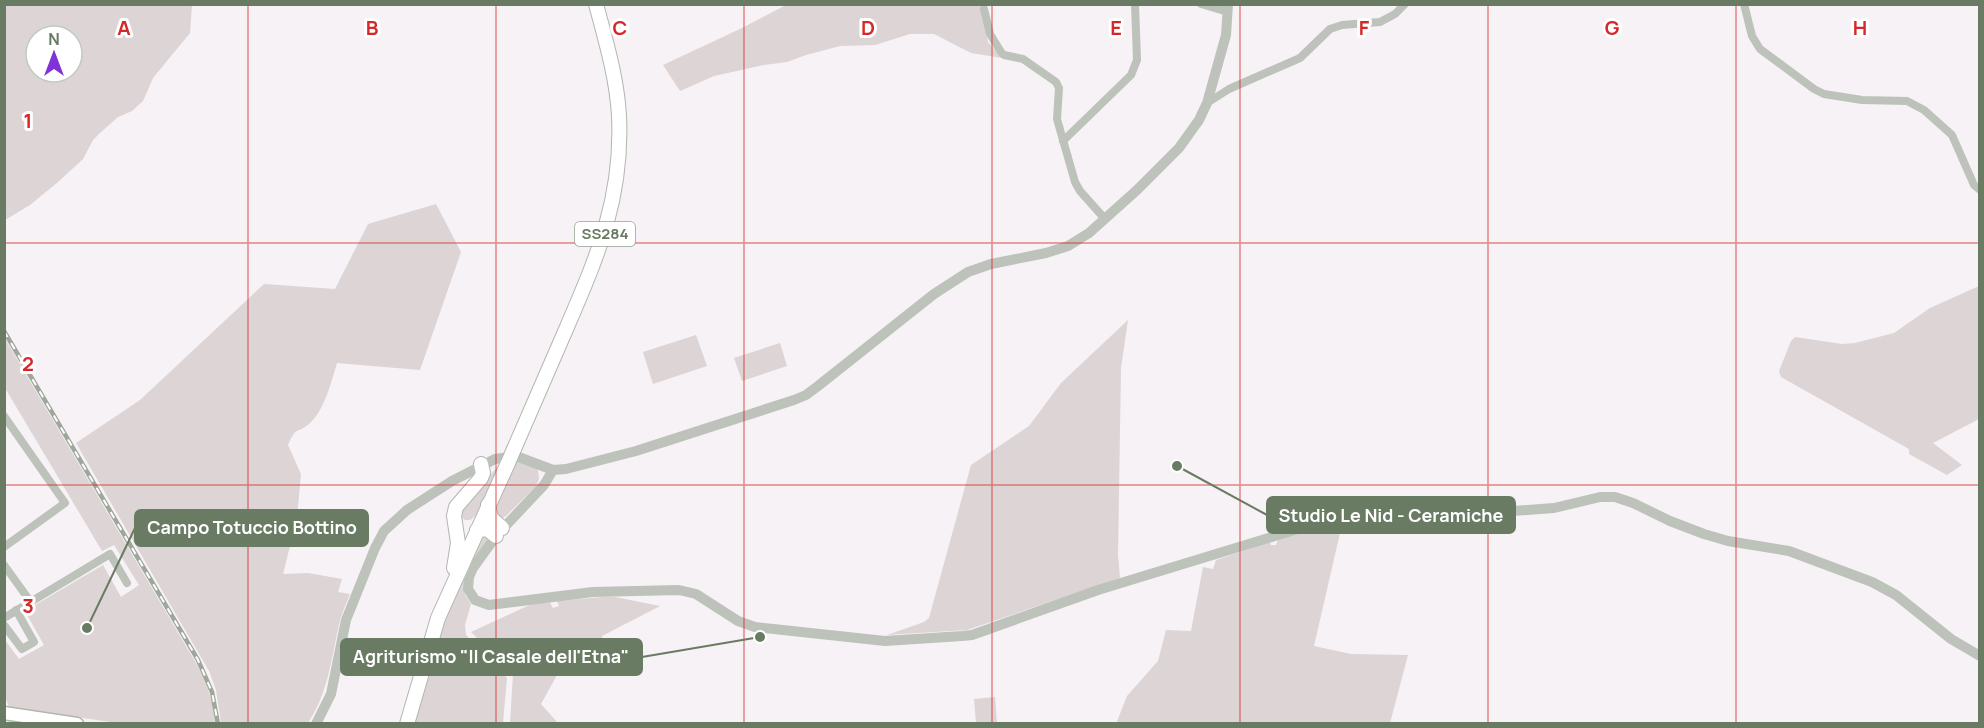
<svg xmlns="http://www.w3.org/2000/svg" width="1984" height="728" viewBox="0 0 1984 728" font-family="Manrope,sans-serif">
<rect width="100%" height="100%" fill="#f6f2f5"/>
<g fill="#dcd4d5" fill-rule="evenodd">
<polygon points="788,4 980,5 988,42 1002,58 971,53 934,34 910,34 875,45 840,46 806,55 787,62 764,65 714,76 680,91 663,65 742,28"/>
<path d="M4 5H192L190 33 153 78 143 101 132 111 118 117 100 133 93 140 83 159 58 182 30 205 5 220ZM36 36H72V72H36Z"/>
<path d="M436 204 461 252 420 370 337 363C331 382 325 409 310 423 297 435 297 424 288 445L301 474 297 518 283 574 308 573 342 579 338 592 350 594C346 604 341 615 339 625 331 660 328 693 308 723H221L216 690 209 671 76 443 140 400 264 284 335 289 368 224Z"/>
<polygon points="1979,286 1979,419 1933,443 1962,465 1947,475 1909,454 1909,449 1781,377 1779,371 1791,341 1795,337 1842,344 1855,343 1894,333 1930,308"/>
<polygon points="1128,320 1121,368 1118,555 1120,578 967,630 887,635 924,622 929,618 971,465 1029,426 1061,383"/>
<polygon points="696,335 707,366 653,384 643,352"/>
<path d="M4 337 196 663C206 682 214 702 215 723H117L9 707 5 697V640L19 659 44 645 25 611 103 565 121 597 139 585 114 545 102 551 5 388Z"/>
<polygon points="780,343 787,366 742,381 734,358"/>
<polygon points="516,461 535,467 538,470 539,479 536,486 506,516 502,518 497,517 494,506"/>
<polygon points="502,462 478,514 470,520 465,520 460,516 461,507"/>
<polygon points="1343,520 1314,646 1351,654 1408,655 1390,723 1116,724 1127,696 1158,661 1166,630 1191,631 1203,567 1213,569 1216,560 1270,542 1271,545 1276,545 1278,540"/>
<polygon points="486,535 487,540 463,588 465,595 471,604 465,625 466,635 507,678 503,723 413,724 423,688 445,621 482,536"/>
<polygon points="603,597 615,597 660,606 602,636 603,640 562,666 541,704 558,723 510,723 513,674 471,632 534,603 549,601 553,608 559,606 557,601"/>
<polygon points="995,697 997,723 976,723 974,699"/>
</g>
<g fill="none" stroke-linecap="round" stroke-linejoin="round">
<defs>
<polyline id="secondary" points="4,713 77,724"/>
<g id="primary">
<path d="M514 449C531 409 549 368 567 327 598 255 623 197 619 116 617 78 606 42 596 4"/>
<polyline points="488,505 491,518 502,528"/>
<polyline points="477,530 487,529 496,536"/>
<polyline points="454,568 458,543 454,516 456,507 481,478 483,473 481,464"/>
<polyline points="407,724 438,618 508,463"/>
</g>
</defs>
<use href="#secondary" stroke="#b0b7ad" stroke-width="15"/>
<use href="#primary" stroke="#b1b7ae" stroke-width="16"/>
<g stroke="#bdc2ba" stroke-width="8">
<polyline points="1201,4 1228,12"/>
<polyline points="1744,4 1752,36 1760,49 1814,89 1824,94 1862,100 1907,101 1924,110 1952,135 1974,185 1980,190"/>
<polyline points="984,9 990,34 1001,52 1004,55 1023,59 1056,82 1059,88 1057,119 1075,182 1080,191 1105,219"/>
<polyline points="1207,103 1229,89 1300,58 1330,29 1342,25 1380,22 1395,14 1405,4"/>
<polyline points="1063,141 1131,75 1137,60 1135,4"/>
<polyline points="4,416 65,503 4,547"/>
<polyline points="4,565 30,601"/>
<polyline points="4,618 110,554 127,583"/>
<polyline points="4,625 22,649 34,642 16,610"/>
</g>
<g stroke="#bdc2ba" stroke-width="10">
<polyline points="553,470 544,485 496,536 473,568 469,577 468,589 475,600 489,605 593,592 679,590 696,594 738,621 755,627 885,641 962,636 972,635 1098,590 1337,517 1351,515 1499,512 1554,508 1600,497 1615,497 1633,503 1670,521 1704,534 1728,541 1789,551 1872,582 1896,595 1951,639 1980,656"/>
<polyline points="316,724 331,694 346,620 375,548 384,531 407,510 452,481 495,459 516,456 553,470 566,469 636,451 794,400 806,395 818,386 934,294 968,272 991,264 1046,253 1068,246 1089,233 1137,190 1179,148 1199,120 1207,103 1226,35 1228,4"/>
</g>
<use href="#secondary" stroke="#fff" stroke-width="12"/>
<use href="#primary" stroke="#fff" stroke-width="14"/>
<defs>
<polyline id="rail" points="4,331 198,660 212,692 218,724"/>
</defs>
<use href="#rail" stroke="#9fa79b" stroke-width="4.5"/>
<use href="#rail" stroke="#fff" stroke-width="2" stroke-dasharray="7" stroke-linecap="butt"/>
<defs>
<polyline id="primary-bridge" points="508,463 514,449"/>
</defs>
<use href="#primary-bridge" stroke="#b1b7ae" stroke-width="16" stroke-linecap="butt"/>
<use href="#primary-bridge" stroke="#fff" stroke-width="14"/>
</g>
<path fill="none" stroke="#d62828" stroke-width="1.5" stroke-opacity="0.55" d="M248 4V724M496 4V724M744 4V724M992 4V724M1240 4V724M1488 4V724M1736 4V724M4 243H1980M4 485H1980"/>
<g text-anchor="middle" stroke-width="6" stroke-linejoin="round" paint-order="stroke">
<rect fill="#fff" stroke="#97a392" stroke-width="1.5" x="575" y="222" width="60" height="24" rx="4.5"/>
<g font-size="15" font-weight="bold" fill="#6a7b63">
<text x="605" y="239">SS284</text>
</g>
</g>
<g font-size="20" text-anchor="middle" font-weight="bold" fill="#d62828" stroke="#fff" stroke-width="6" stroke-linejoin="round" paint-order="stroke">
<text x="124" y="35">A</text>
<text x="372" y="35">B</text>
<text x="620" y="35">C</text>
<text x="868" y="35">D</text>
<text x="1116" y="35">E</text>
<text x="1364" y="35">F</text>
<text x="1612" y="35">G</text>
<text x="1860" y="35">H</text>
<text x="28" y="128">1</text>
<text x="28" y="371">2</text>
<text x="28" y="613">3</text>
</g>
<path fill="none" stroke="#6a7b63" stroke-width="2" d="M1177 466L1267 515M87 628L135 528M760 637L642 657"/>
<g fill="#6a7b63" stroke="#fff" stroke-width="2">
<circle cx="1177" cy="466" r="6"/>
<circle cx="87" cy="628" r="6"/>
<circle cx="760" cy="637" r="6"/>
</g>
<g fill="#6a7b63" stroke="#6a7b63" stroke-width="2">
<rect x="1267" y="497" width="248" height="36" rx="6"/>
<rect x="135" y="510" width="233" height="36" rx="6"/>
<rect x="341" y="639" width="301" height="36" rx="6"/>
</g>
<g font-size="18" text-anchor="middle" font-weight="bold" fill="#fff">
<text x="1391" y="522">Studio Le Nid - Ceramiche</text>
<text x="252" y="534">Campo Totuccio Bottino</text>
<text x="491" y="663">Agriturismo "Il Casale dell'Etna"</text>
</g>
<rect width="1984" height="728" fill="none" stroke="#6a7b63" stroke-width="12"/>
<g transform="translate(54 54)"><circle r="28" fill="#ffffff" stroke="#c3cac1" stroke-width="1.5"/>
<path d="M0-4.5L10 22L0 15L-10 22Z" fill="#8032d6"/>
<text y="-9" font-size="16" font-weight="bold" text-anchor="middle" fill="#6a7b63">N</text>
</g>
</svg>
